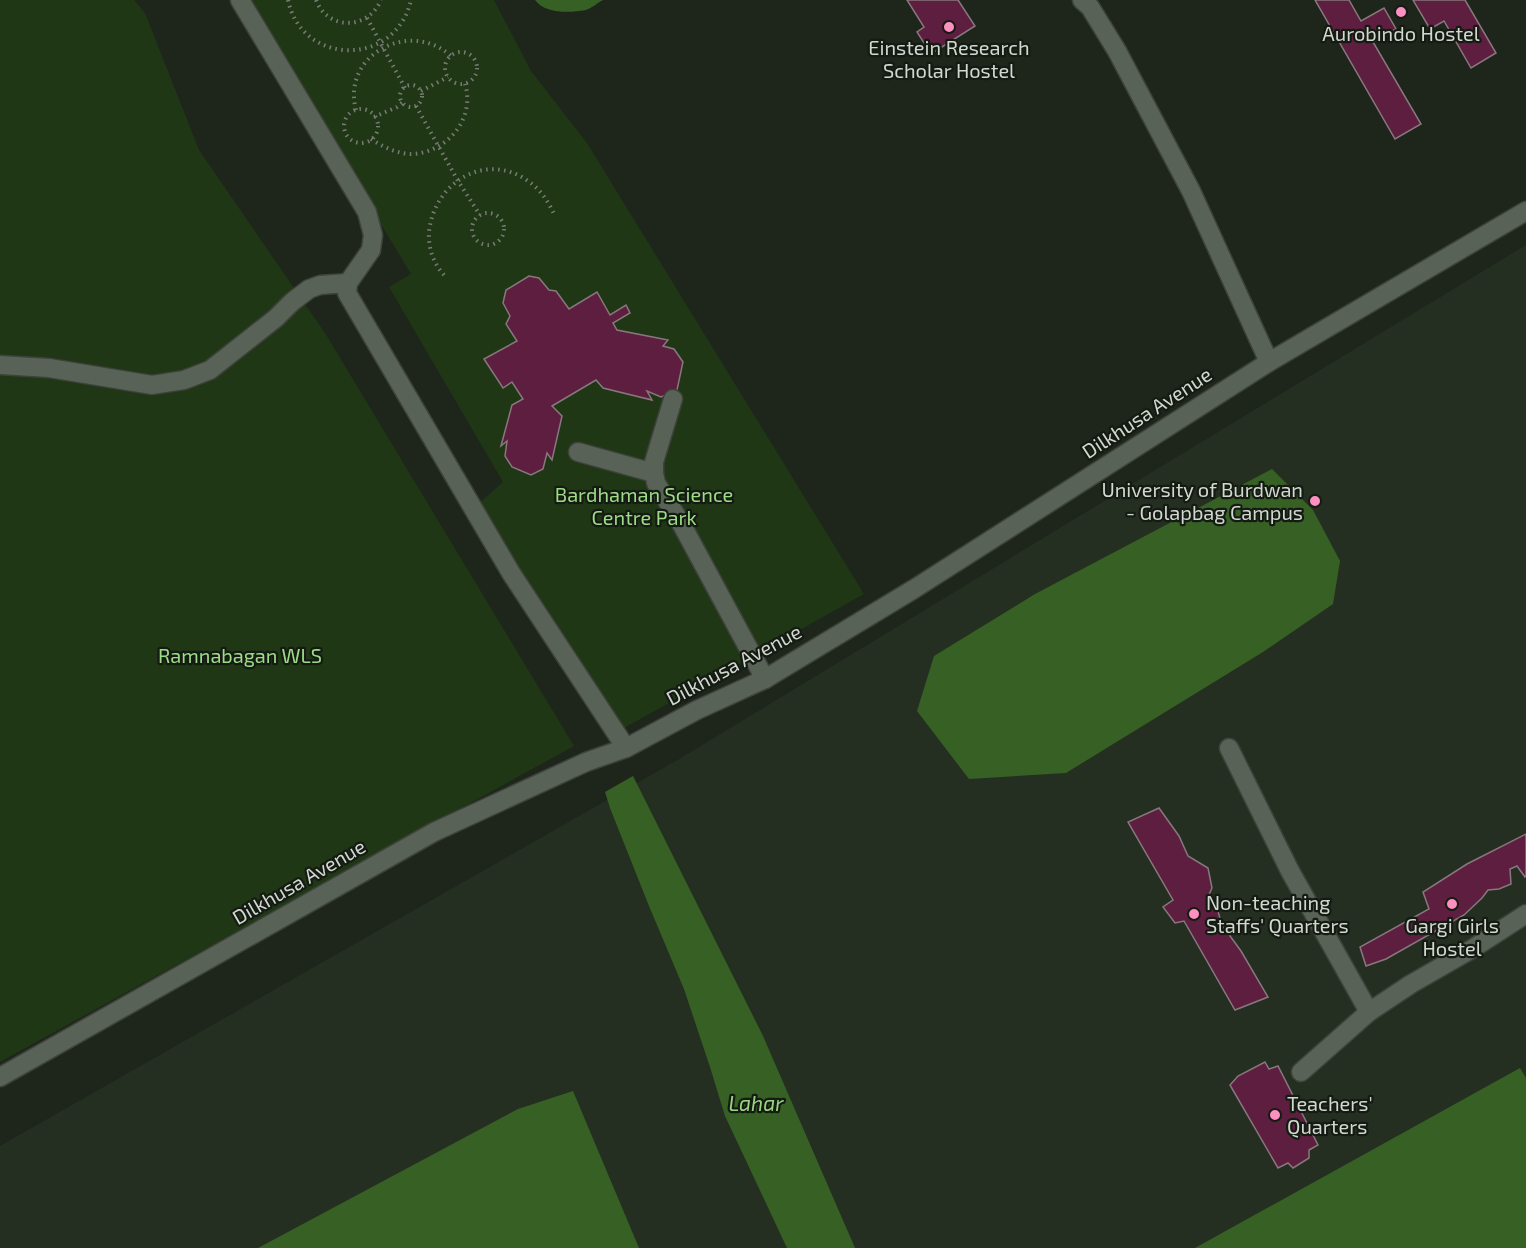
<svg xmlns="http://www.w3.org/2000/svg" width="1526" height="1248" viewBox="0 0 1526 1248" font-family="'Exo 2',sans-serif">
<rect width="100%" height="100%" fill="#1e251b"/>
<polygon fill="#252f21" points="1526,245 1526,1248 0,1248 0,1146 681,758"/>
<g fill="#203716">
<polygon points="0,0 134,0 145,13 199,150 325,333 574,746 0,1062"/>
<polygon points="246,0 494,0 531,71 587,143 864,594 617,732 476,506 503,482 389,287 411,274"/>
</g>
<g fill="#376024">
<path d="M535 0H603C597 3 592 8 586 10 570 13 545 14 535 0Z"/>
<polygon points="1272,469 1313,510 1340,561 1333,604 1263,652 1066,773 969,779 917,711 934,656 1035,594"/>
<polygon points="633,776 763,1036 855,1248 787,1248 725,1116 710,1067 684,989 649,906 610,808 605,792"/>
<polygon points="1520,1068 1526,1078 1526,1248 1195,1248"/>
<polygon points="573,1091 639,1248 258,1248 518,1109"/>
</g>
<g fill="#5e1e3f" stroke="#87787e" stroke-width="1.5">
<polygon points="907,0 958,0 975,26 931,54 917,32 924,27"/>
<polygon points="1315,0 1349,0 1361,21 1384,8 1396,29 1373,42 1421,124 1395,139"/>
<polygon points="1413,0 1465,0 1496,53 1471,68 1444,21 1430,29"/>
<polygon points="529,276 539,278 549,290 556,291 569,309 597,292 610,315 626,305 630,313 613,323 617,330 668,340 663,346 674,349 683,362 677,390 661,397 647,391 652,400 603,388 596,380 552,406 562,416 552,460 547,453 543,469 531,475 512,467 505,456 507,441 501,446 512,405 523,399 512,382 503,388 484,359 517,341 506,324 510,316 503,303 506,290"/>
<polygon points="1159,808 1179,836 1188,856 1208,868 1212,888 1208,897 1217,908 1222,925 1241,951 1268,997 1235,1010 1184,921 1175,923 1163,907 1173,900 1128,822"/>
<polygon points="1526,834 1526,876 1525,877 1517,866 1510,869 1511,884 1499,889 1488,890 1482,898 1464,915 1386,959 1366,966 1360,947 1429,909 1423,892 1467,864"/>
<polygon points="1265,1062 1269,1069 1278,1066 1318,1145 1309,1150 1309,1158 1293,1168 1288,1163 1278,1168 1230,1085 1238,1076"/>
</g>
<g fill="none" stroke-linecap="round" stroke-linejoin="round">
<defs>
<g id="minor">
<polyline points="240,0 367,212 373,235 371,250 348,283 347,293 511,573 626,748"/>
<polyline points="1082,0 1090,7 1117,51 1191,191 1269,362"/>
<polyline points="0,365 49,368 152,385 184,380 210,370 276,318 292,302 309,289 320,285 348,283"/>
<polyline points="673,399 654,462 654,473 656,483 682,525 765,679"/>
<polyline points="578,452 654,473"/>
<polyline points="1229,748 1290,871 1369,1012"/>
<polyline points="1301,1072 1369,1012 1411,984 1472,949 1526,914"/>
<polyline points="0,1077 434,832 586,762 626,748 697,710 765,679 914,589 1269,362 1526,211"/>
</g>
</defs>
<use href="#minor" stroke="#3d423b" stroke-width="21"/>
<g stroke="#777d74" stroke-width="4" stroke-dasharray="1.5 4.5" stroke-linecap="butt">
<path d="M288 0C302 67 396 67 411 0"/>
<path d="M316 0C328 31 368 30 381 0"/>
<polyline points="367,18 405,88"/>
<circle cx="461" cy="68" r="16"/>
<circle cx="411" cy="96" r="11"/>
<polyline points="421,91 448,77"/>
<polyline points="416,106 458,181 480,215"/>
<circle cx="361" cy="126" r="17"/>
<path d="M356 110C341 54 411 19 451 56"/>
<polyline points="374,117 397,107 403,102"/>
<path d="M371 139C383 147 396 153 410 154 446 154 476 119 465 84"/>
<circle cx="488" cy="229" r="16"/>
<path d="M444 275C433 263 428 247 429 232 434 182 486 151 528 181 540 189 548 201 554 214"/>
</g>
<use href="#minor" stroke="#596256" stroke-width="18"/>
</g>
<g fill="#fd8fc1" stroke="#141b12" stroke-width="2">
<circle cx="1401" cy="12" r="6"/>
<circle cx="949" cy="27" r="6"/>
<circle cx="1315" cy="501" r="6"/>
<circle cx="1452" cy="904" r="6"/>
<circle cx="1194" cy="914" r="6"/>
<circle cx="1275" cy="1115" r="6"/>
</g>
<g text-anchor="middle" stroke-width="4.5" stroke-linejoin="round" paint-order="stroke">
<g font-size="20" fill="#d2d7d0" stroke="#141b12">
<text x="1401" y="41">Aurobindo Hostel</text>
<text x="949" y="55">Einstein Research<tspan x="949" dy="23">Scholar Hostel</tspan></text>
<text x="1303" y="497" text-anchor="end">University of Burdwan<tspan x="1303" dy="23">- Golapbag Campus</tspan></text>
<text x="1206" y="910" text-anchor="start">Non-teaching<tspan x="1206" dy="23">Staffs' Quarters</tspan></text>
<text x="1452" y="933">Gargi Girls<tspan x="1452" dy="23">Hostel</tspan></text>
<text x="1287" y="1111" text-anchor="start">Teachers'<tspan x="1287" dy="23">Quarters</tspan></text>
</g>
<g font-size="20" fill="#d2d7d0" stroke="#141b12">
<text transform="translate(1147 413) rotate(-33)" y="7">Dilkhusa Avenue</text>
<text transform="translate(734 665) rotate(-28)" y="7">Dilkhusa Avenue</text>
<text transform="translate(299 882) rotate(-30)" y="7">Dilkhusa Avenue</text>
</g>
<g font-size="20" fill="#9edb86" stroke="#141b12">
<text x="644" y="502">Bardhaman Science<tspan x="644" dy="23">Centre Park</tspan></text>
<text x="240" y="663">Ramnabagan WLS</text>
</g>
<g font-size="21" font-style="italic" fill="#99d580" stroke="#141b12">
<text x="756" y="1111">Lahar</text>
</g>
</g>
</svg>
